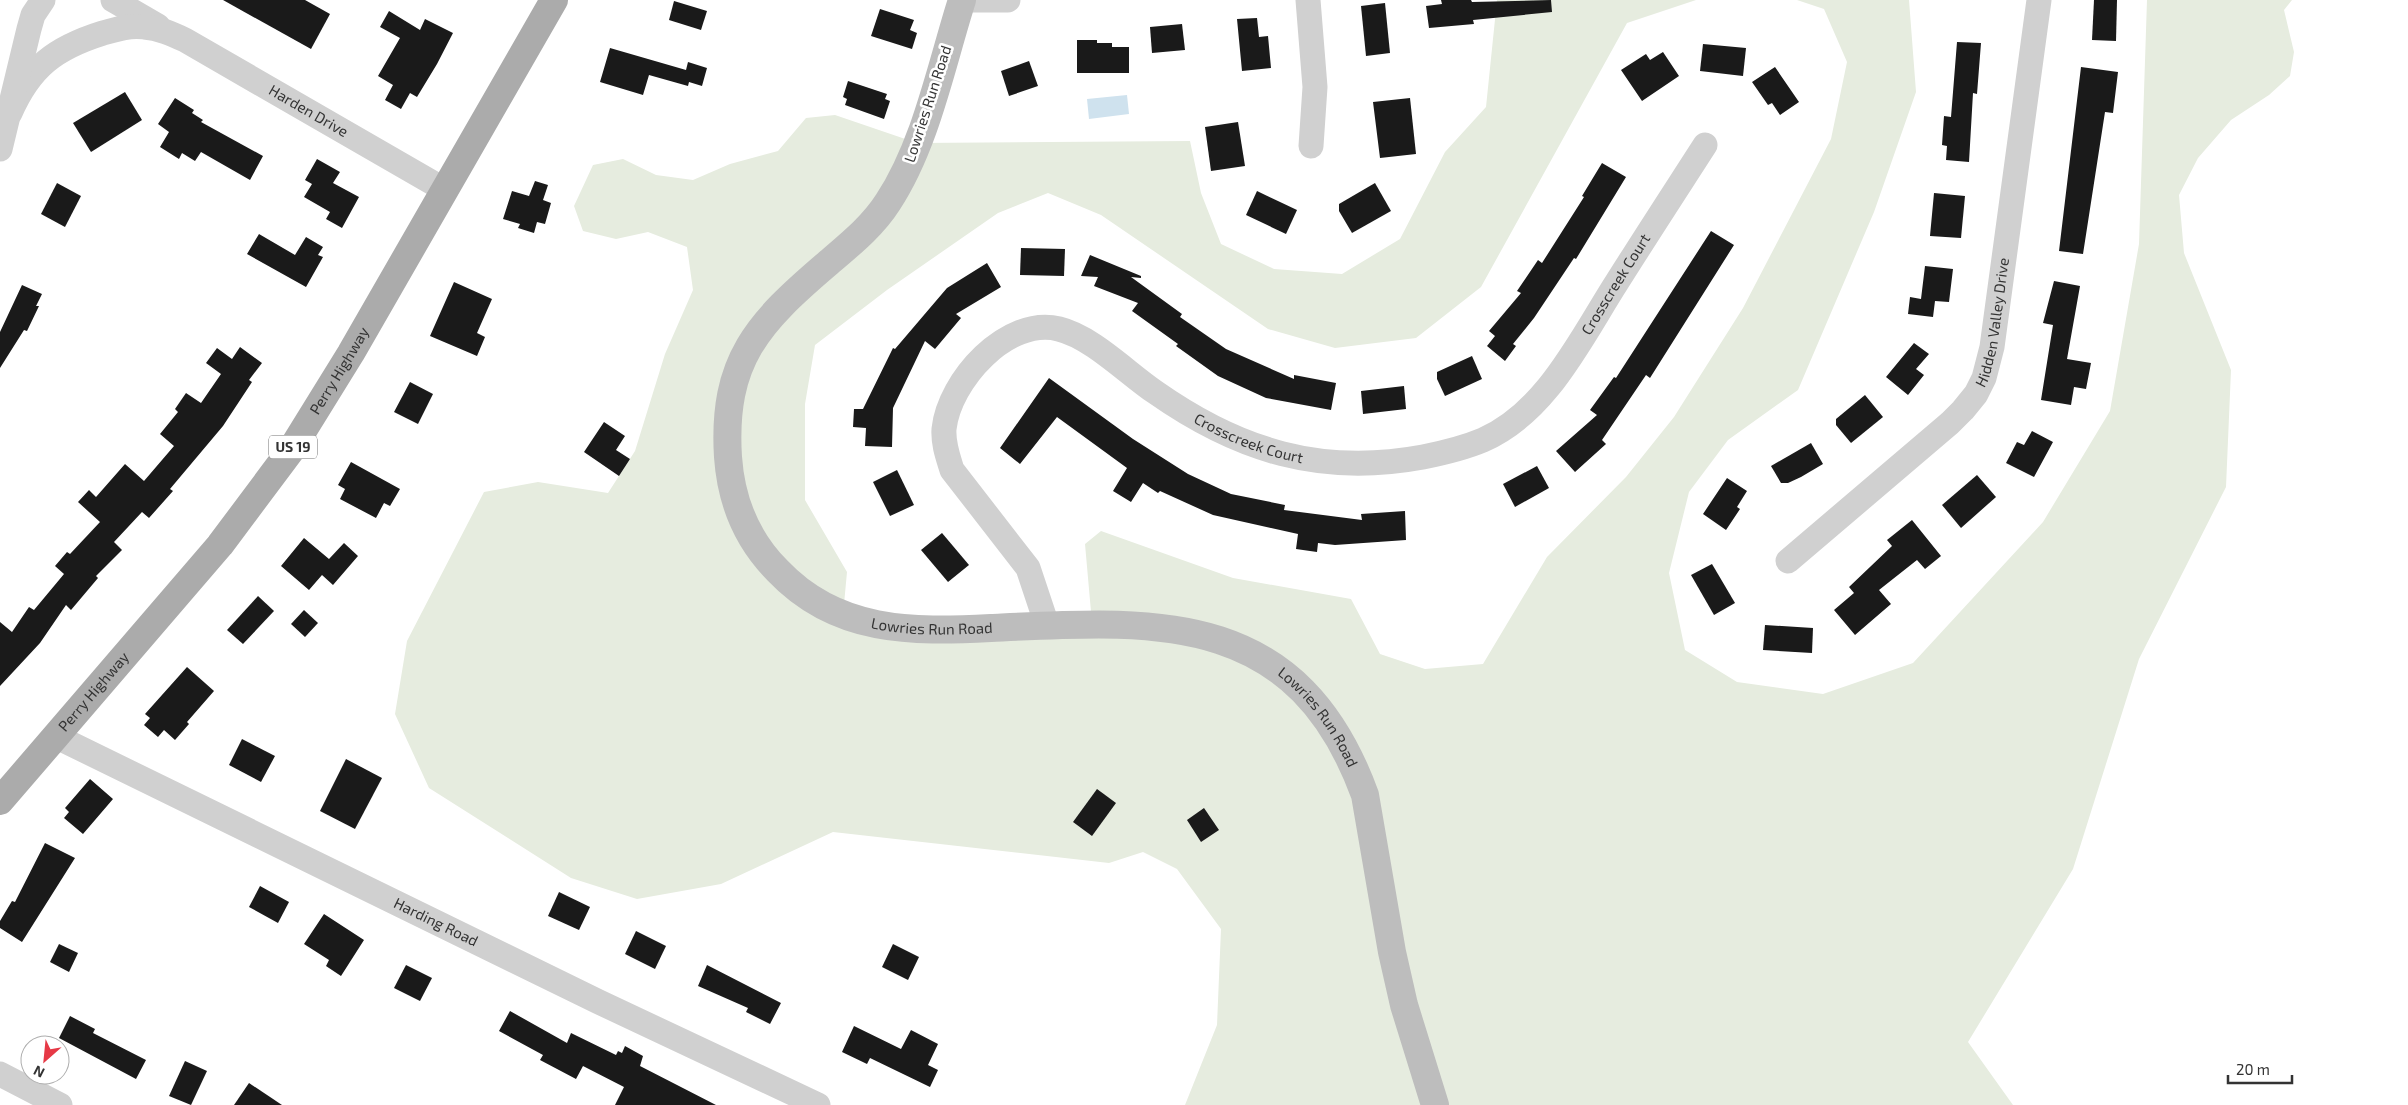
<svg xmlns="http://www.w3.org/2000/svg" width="2408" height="1105" viewBox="0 0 2408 1105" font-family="'Exo 2',sans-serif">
<rect width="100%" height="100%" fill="#fff"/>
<polygon fill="#e6ecdf" points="1497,0 1696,0 1627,23 1481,287 1416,338 1335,348 1268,329 1101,215 1048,193 998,213 887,290 815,345 805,404 805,500 847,572 843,615 1092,623 1085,544 1101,531 1233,578 1351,599 1380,654 1425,669 1483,664 1547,557 1626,477 1674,417 1743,308 1831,139 1847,62 1824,9 1797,0 1909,0 1916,92 1874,212 1798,390 1728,440 1689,492 1669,573 1685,650 1737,682 1823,694 1913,663 2043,522 2110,411 2139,244 2147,0 2292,0 2284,10 2294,52 2290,76 2269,95 2231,120 2198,158 2179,195 2184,253 2231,370 2226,487 2139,659 2073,869 1968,1042 2013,1105 1185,1105 1217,1025 1221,929 1177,869 1143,852 1109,863 833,832 721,884 637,899 571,878 429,788 395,714 407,641 484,492 538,482 608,493 635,451 665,354 693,290 687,247 648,232 616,239 583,231 574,206 593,165 623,159 656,175 693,180 730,164 778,151 806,118 835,115 917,143 1190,141 1201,193 1221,244 1274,269 1342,274 1400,239 1445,152 1486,107"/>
<polygon fill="#cfe2ee" points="1127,95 1129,114 1089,119 1087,99"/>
<g fill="#1a1a1a">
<polygon points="223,0 305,0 330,14 311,49"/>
<polygon points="1441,0 1471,0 1472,2 1551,0 1552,12 1473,20 1474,24 1429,28 1426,6 1442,4"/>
<polygon points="2094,0 2117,0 2116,41 2092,40"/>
<polygon points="674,1 707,11 701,30 669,20"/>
<polygon points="1385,3 1390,53 1366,56 1361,6"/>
<polygon points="880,9 914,20 910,30 917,33 912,49 871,36"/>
<polygon points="389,11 420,30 425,19 453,33 437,64 417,97 410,93 401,109 385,100 393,85 378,76 400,38 380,27"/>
<polygon points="1257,18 1259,37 1268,36 1271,68 1242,71 1237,19"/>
<polygon points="1182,24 1185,50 1152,53 1150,27"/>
<polygon points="1077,40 1097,40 1097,43 1112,43 1112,47 1129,47 1129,73 1077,73"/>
<polygon points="1957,42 1981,43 1977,94 1973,93 1969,162 1946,160 1947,146 1942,145 1944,116 1951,117"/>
<polygon points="1703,44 1746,48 1743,76 1700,71"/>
<polygon points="610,48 686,70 688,62 707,68 702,86 689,82 688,86 649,75 643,95 600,82"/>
<polygon points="1663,52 1679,76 1642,101 1621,70 1646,54 1650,60"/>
<polygon points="1029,61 1038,86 1009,96 1001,71"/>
<polygon points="1775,67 1799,102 1780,115 1772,103 1768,105 1752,82"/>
<polygon points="2081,67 2118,72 2113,113 2105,112 2083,254 2059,251"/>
<polygon points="848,81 887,94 885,99 890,101 884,119 845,105 847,99 843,97"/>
<polygon points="125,92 142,120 91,152 73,123"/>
<polygon points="175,98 194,110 192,113 203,120 201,122 263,156 250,180 201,152 195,161 182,153 179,159 160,147 169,132 158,124"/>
<polygon points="1410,98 1416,154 1380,158 1373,102"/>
<polygon points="1238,122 1245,166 1211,171 1205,127"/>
<polygon points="317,159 340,172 333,183 359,197 342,228 326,219 330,212 304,197 312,184 305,180"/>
<polygon points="1602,163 1626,177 1576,259 1574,258 1534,318 1513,344 1516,346 1505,361 1487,346 1495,336 1489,331 1521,293 1517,291 1538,260 1542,263 1584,197 1582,196"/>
<polygon points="535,181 548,185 543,200 551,203 545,224 537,222 534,233 518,228 520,224 503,219 512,191 529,196"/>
<polygon points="57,183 81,196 65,227 41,214"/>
<polygon points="1375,183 1391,211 1352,233 1339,211 1339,204"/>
<polygon points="1257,191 1297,210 1286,234 1246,215"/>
<polygon points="1934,193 1965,196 1961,238 1930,236"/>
<polygon points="1711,231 1734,245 1650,378 1646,375 1602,440 1606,444 1575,472 1556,451 1597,415 1590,410 1614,377 1616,378"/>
<polygon points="259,234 295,255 306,237 323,247 318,255 323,257 306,287 247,254"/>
<polygon points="1021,248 1065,249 1064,276 1020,275"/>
<polygon points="1090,255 1141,276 1141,278 1131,277 1182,314 1180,317 1226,349 1294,379 1294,375 1336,383 1331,410 1266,398 1218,376 1176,346 1178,344 1132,311 1138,303 1094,286 1098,277 1081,276"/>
<polygon points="987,263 1001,287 956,314 961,318 935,349 925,341 893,408 892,447 865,446 866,428 853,427 854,409 863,409 893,348 895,349 947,288"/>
<polygon points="1925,266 1953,269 1949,302 1935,301 1933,317 1908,314 1910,297 1921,299"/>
<polygon points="2054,281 2080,286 2067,359 2091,363 2086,389 2074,387 2071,405 2041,400 2053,325 2043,323"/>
<polygon points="454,282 492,299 477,333 485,337 477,356 430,336"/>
<polygon points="22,285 42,294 36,306 39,306 27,331 24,330 0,368 0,332"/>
<polygon points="1914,343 1929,354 1916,369 1924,375 1908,395 1886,377"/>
<polygon points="240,347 262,363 249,380 252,382 223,426 170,489 173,491 149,518 142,512 114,542 122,550 96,576 98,578 71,610 66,605 40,643 0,686 0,622 12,632 29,607 34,610 64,574 55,566 67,552 70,554 100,522 78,502 89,490 96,497 125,464 144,481 174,446 160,434 178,412 175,409 186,393 201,403 221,374 206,363 217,348 232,359"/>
<polygon points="1472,356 1482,379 1445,396 1437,379 1437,372"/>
<polygon points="1049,378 1133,439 1188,474 1231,494 1285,505 1284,510 1362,520 1361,514 1405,511 1406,540 1335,545 1318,543 1317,552 1296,549 1298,534 1213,515 1160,491 1158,493 1143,483 1131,502 1113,491 1127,468 1057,417 1020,464 1000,448"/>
<polygon points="410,382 433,394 418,424 394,412"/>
<polygon points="1404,386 1406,409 1363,414 1361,391"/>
<polygon points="1865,395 1883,417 1851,443 1836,425 1836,419"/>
<polygon points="604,422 625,436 616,450 630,459 619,476 584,452"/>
<polygon points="2032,431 2053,442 2034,477 2006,463 2017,442 2024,445"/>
<polygon points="1811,443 1823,464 1801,477 1788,483 1781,483 1771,466"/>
<polygon points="351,462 400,489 390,506 384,503 376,518 340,499 345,489 338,485"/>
<polygon points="1537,466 1549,488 1515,507 1503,484"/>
<polygon points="897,470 914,505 890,516 873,482"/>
<polygon points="1977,475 1996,497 1961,528 1942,505"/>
<polygon points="1727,478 1747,491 1737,507 1740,509 1726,530 1703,514"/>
<polygon points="1912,520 1941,556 1925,569 1917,560 1879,590 1891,604 1855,635 1834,610 1854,593 1849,587 1892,546 1887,540"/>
<polygon points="942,533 969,565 948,582 921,550"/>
<polygon points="304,538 329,559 344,543 358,556 333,585 322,575 309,590 281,566"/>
<polygon points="1712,564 1735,603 1714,615 1691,575"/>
<polygon points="258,596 274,611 243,644 227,630"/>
<polygon points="304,610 318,623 305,637 291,624"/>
<polygon points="1765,625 1813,628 1812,653 1763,650"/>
<polygon points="187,667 214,691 187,722 189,724 175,740 164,730 158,737 144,725 150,718 145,714"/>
<polygon points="242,739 275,756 261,782 229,765"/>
<polygon points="346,759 382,778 355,829 320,811"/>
<polygon points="90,779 113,799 83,834 64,818 69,812 65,808"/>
<polygon points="1097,789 1116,803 1092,836 1073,822"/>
<polygon points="1204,808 1219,830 1201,842 1187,820"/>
<polygon points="45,843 75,858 22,942 0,928 0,921 12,901 15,902"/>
<polygon points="260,886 289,902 278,923 249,907"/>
<polygon points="559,892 590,907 579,930 548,916"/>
<polygon points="324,914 364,940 341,976 326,966 329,960 304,944"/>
<polygon points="636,931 666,946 655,969 625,954"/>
<polygon points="59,944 78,953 69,972 50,962"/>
<polygon points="893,944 919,957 908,980 882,967"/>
<polygon points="406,965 432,978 420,1001 394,988"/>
<polygon points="707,965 781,1003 770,1024 746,1012 748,1008 698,986"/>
<polygon points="510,1011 567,1043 571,1033 616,1055 618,1051 622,1053 625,1046 643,1056 640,1066 716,1105 615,1105 624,1087 583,1066 576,1079 540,1060 543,1055 499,1031"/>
<polygon points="70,1016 95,1029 93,1033 146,1060 136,1079 59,1038"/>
<polygon points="854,1026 901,1049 911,1030 938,1044 928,1065 938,1070 930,1087 870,1058 867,1064 842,1052"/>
<polygon points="185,1061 207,1071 191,1105 169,1096"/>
<polygon points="249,1083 282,1105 234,1105"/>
</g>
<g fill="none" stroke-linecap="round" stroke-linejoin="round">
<g stroke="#d0d0d0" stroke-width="25">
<polyline points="113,0 158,26"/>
<polyline points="962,0 1008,0"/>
<polyline points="1308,0 1315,87 1311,146"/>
<path id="s1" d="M10 113C30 67 55 48 103 33 117 29 130 25 144 27 159 28 172 34 185 40L445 190"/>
<polyline points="0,149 29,29 33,15 43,0"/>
<path id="s2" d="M1788 561 1950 423 1963 410 1976 394 1984 378 1992 347 2039 0"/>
<path id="s3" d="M1047 625 1028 568 952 470C948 457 943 444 944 429 949 381 1007 316 1059 329 1092 337 1127 373 1155 392 1239 451 1321 476 1423 457 1443 453 1464 448 1483 440 1547 412 1581 338 1617 282 1646 236 1676 190 1705 145"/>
<path id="s4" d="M55 736 599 1002 818 1105"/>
<polyline points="0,1074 60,1105"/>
</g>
<path stroke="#bdbdbd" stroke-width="28" id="s5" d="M962 0C941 66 926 144 888 202 872 227 849 245 827 264 758 323 722 360 728 457 731 500 747 540 778 571 837 633 912 632 991 628 1158 620 1297 609 1365 795L1392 952 1404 1005 1435 1105"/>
<path stroke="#ababab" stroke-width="28" id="s6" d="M0 801 220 545 291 450 351 353 554 0"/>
</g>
<g text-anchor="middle" stroke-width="5" stroke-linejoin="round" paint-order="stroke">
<rect fill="#fff" stroke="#707070" stroke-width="1" x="269" y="435.5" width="48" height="23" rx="4"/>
<g font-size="14" font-weight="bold" fill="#333">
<text x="293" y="452">US 19</text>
</g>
<g font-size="15" fill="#333" stroke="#fff">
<text transform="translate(928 104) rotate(-72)" y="5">Lowries Run Road</text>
<text dy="5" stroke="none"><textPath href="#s1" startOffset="355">Harden Drive</textPath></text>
<text dy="5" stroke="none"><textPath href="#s3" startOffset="1064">Crosscreek Court</textPath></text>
<text dy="5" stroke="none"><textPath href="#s2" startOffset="326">Hidden Valley Drive</textPath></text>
<text dy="5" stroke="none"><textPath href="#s6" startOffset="549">Perry Highway</textPath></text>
<text dy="5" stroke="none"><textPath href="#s3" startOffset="615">Crosscreek Court</textPath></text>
<text dy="5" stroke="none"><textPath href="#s5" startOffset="828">Lowries Run Road</textPath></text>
<text dy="5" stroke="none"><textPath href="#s6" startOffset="144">Perry Highway</textPath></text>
<text dy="5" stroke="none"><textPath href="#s5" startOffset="1246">Lowries Run Road</textPath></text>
<text dy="5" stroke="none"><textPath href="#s4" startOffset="424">Harding Road</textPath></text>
</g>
</g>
<g transform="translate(45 1060) rotate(207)"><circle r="24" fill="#ffffff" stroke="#adadad"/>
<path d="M0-4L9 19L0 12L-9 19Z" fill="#e63946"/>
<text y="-8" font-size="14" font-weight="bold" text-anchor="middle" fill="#333333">N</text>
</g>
<path d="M2228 1075v8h64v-8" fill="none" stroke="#333333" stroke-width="2.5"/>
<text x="2236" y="1075" font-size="15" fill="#333333" stroke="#ffffff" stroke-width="4" paint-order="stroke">20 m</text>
</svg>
